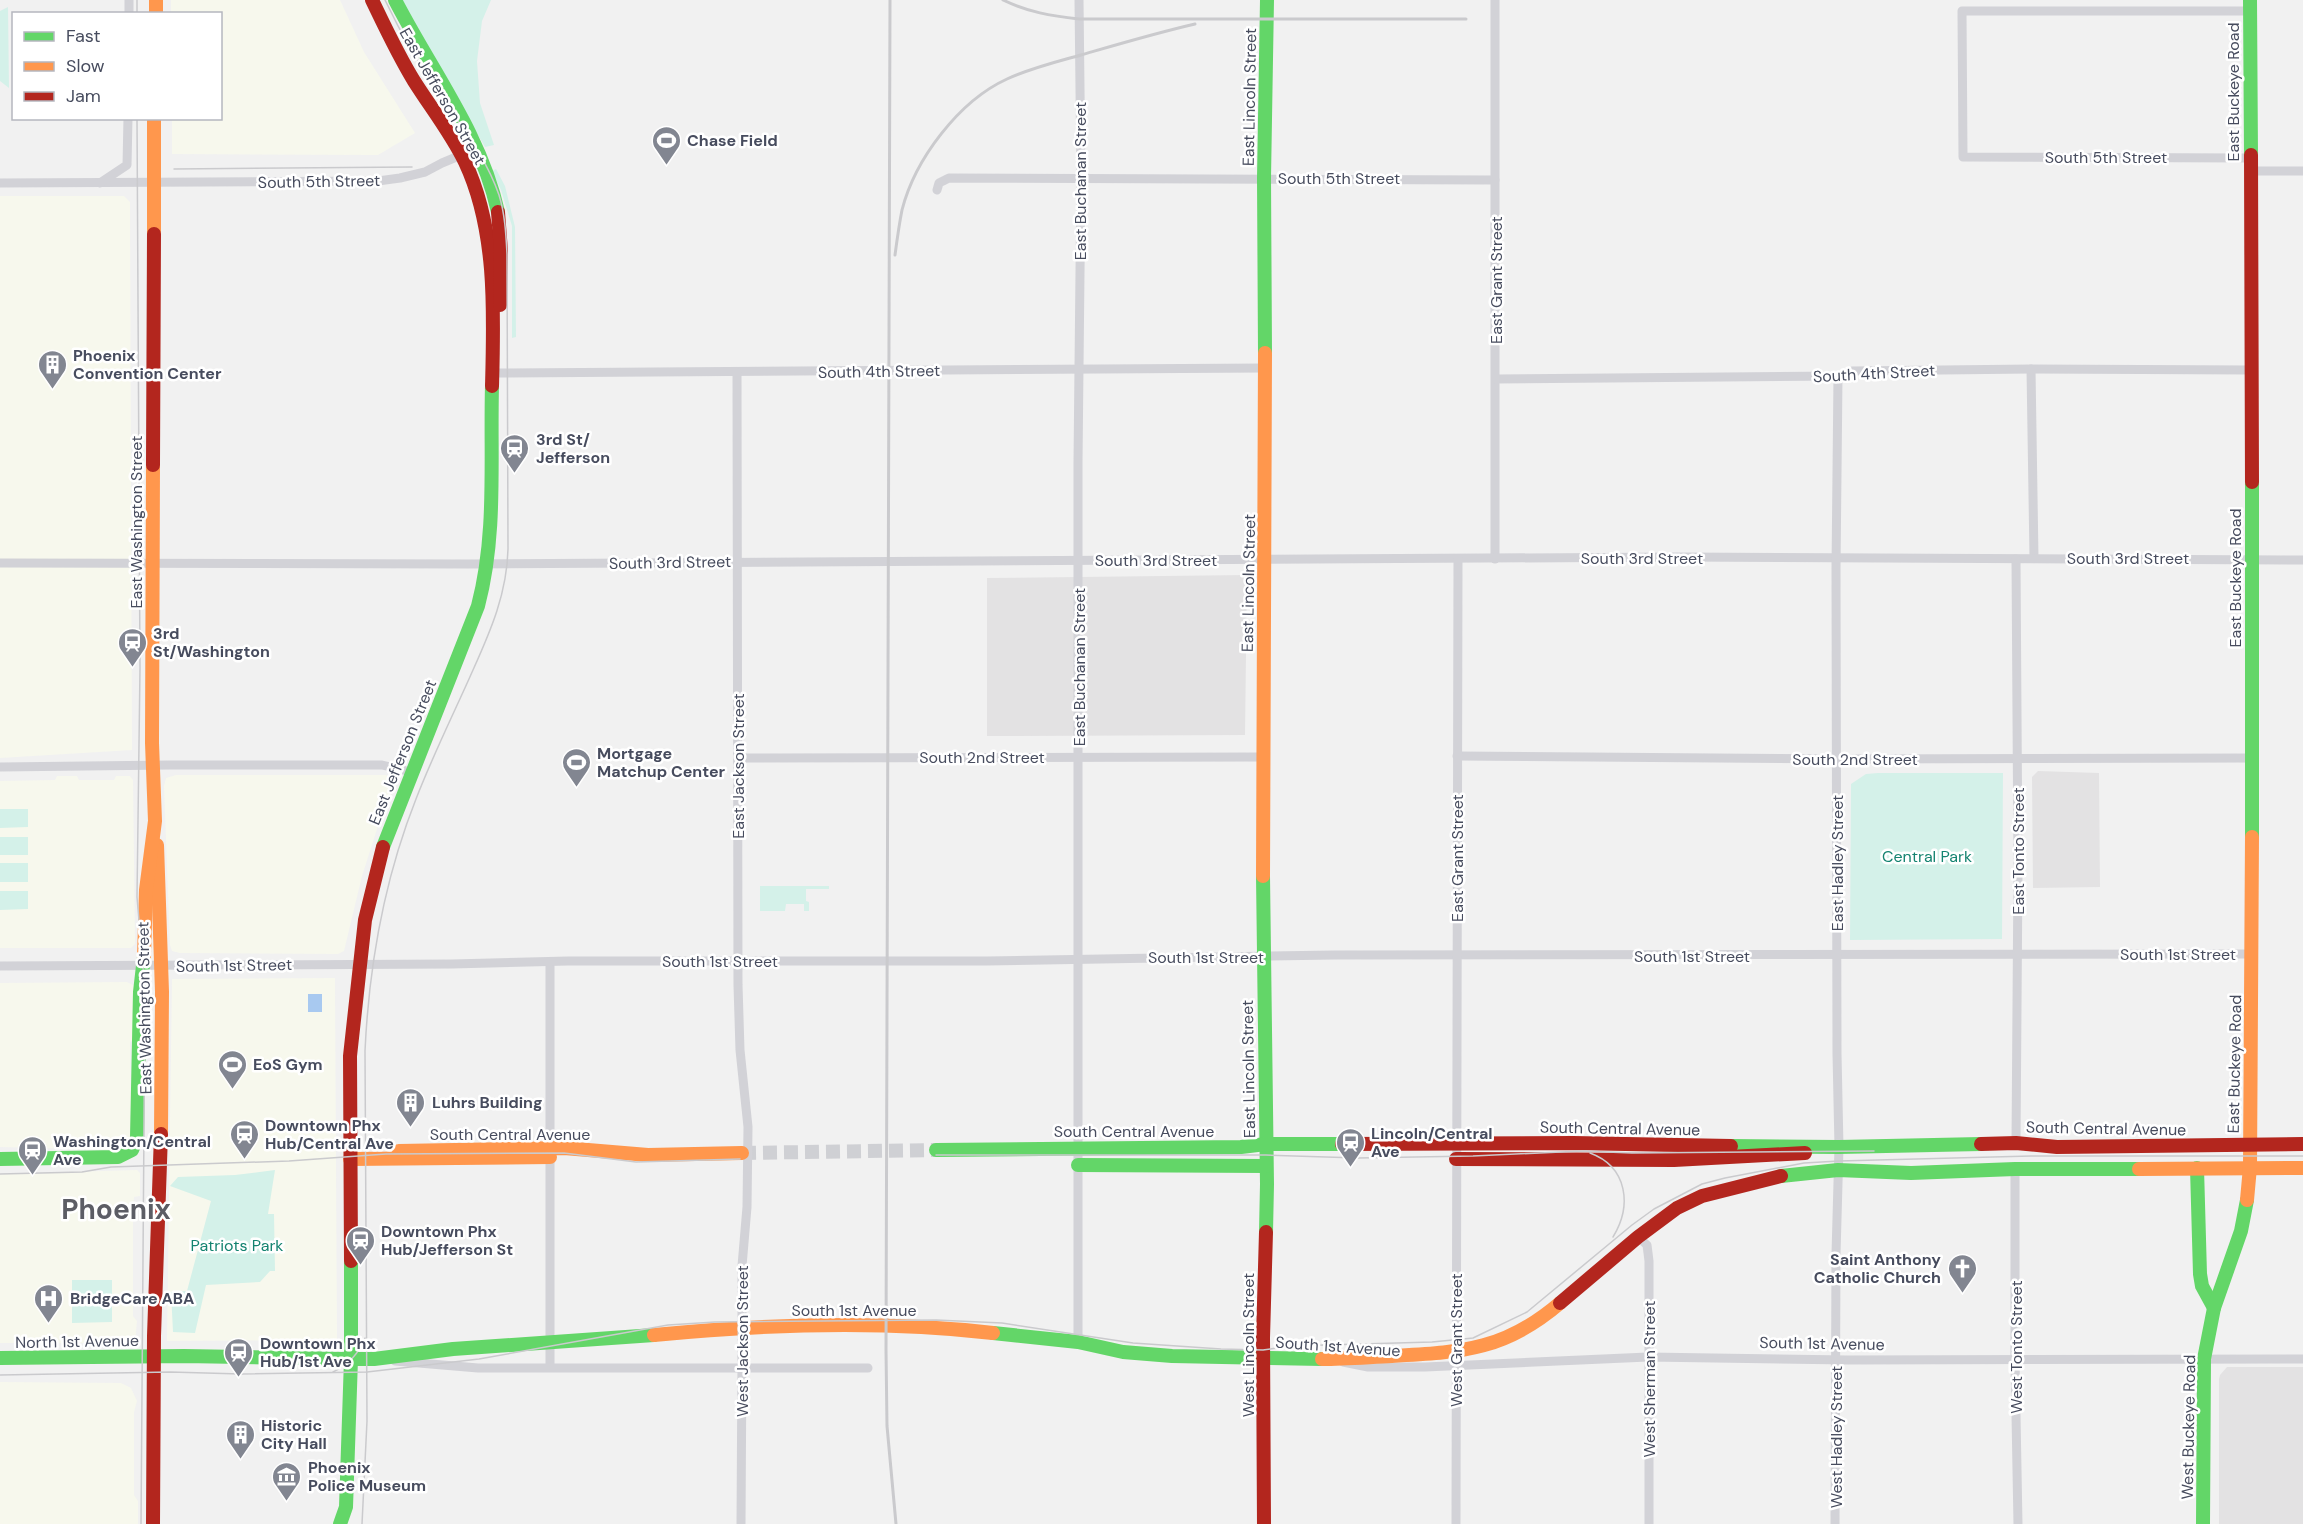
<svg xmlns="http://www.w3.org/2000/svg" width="2303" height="1524" viewBox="0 0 2303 1524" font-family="'DM Sans',sans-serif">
<rect width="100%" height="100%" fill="#f1f1f1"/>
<g fill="#f7f8ed">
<polygon points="171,0 340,0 364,52 415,133 378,155 172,154 172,119 220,118 220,14 171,13"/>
<polygon points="0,196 124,196 130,202 132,750 0,758"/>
<polygon points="176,775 386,775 391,777 394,788 378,826 362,876 344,951 338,954 180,953 172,951 170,945 164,786 166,778"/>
<polygon points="57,776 77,776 79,780 114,780 116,776 130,776 133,780 135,939 135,944 131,948 0,948 0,781 55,780"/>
<polygon points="335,978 337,1340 167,1341 172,979"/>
<polygon points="127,982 135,986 134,1040 130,1042 131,1107 134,1128 127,1146 118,1150 0,1147 0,983"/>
<polygon points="137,1170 140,1173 140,1196 134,1197 133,1213 133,1316 137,1321 135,1342 127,1346 114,1343 0,1343 0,1174"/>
<polygon points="0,1382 121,1383 131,1388 137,1401 134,1412 134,1495 138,1501 138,1524 0,1524"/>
</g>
<g fill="#e3e2e3">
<polygon points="1247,575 1245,735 987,736 987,578"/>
<polygon points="2038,771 2099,773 2100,887 2033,888 2032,777"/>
<polygon points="2227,1367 2303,1367 2303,1524 2219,1524 2219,1379 2220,1375"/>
</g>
<g fill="#d4f1e9">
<polygon points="400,0 491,0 482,21 477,61 480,103 494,145 485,147"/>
<polygon points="8,7 9,88 0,81 0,11"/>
<polygon points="496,169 505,186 515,227 516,337 512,338 512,226 501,190 492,171"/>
<polygon points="1878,773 2003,773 2002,939 1850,940 1851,784 1866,774"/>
<polygon points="0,809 28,809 28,827 0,828"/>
<rect x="0" y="837" width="28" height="18"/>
<rect x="0" y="863" width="28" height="19"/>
<polygon points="760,886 829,886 829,889 806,889 806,901 809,902 809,911 804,911 804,904 786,904 785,911 760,911"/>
<polygon points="0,891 28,891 28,909 0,910"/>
<polygon points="275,1170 268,1214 274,1214 275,1271 270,1271 260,1282 206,1285 195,1333 173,1332 171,1292 187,1291 211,1201 170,1186 178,1177 235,1175"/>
<polygon points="72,1280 112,1280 112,1298 72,1299"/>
<polygon points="72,1304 112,1304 112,1322 72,1323"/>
</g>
<rect fill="#a8c9f0" x="308" y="994" width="14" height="18"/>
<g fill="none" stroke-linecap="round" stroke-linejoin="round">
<polyline stroke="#cfd0d4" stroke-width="14" stroke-dasharray="14 7" stroke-linecap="butt" points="742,1153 936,1150"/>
<g stroke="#d2d2d7" stroke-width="9">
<polyline points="1495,0 1495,559"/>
<polyline points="2250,11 1962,11 1963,157 2250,158"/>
<polyline points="129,14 129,0"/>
<polyline points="2250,171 2303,171"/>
<polyline points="0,183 378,181 400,178 425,172 442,163 478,148"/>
<polyline points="100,183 127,165 128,118"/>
<polyline points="937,190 939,183 949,178 1495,180"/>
<polyline points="2031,369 2034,558"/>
<polyline points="492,373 1265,368"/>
<polyline points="737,373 738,985 740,1050 748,1127 747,1207 742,1266 742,1308"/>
<polyline points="1496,379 1838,376 1852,371 2031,369 2251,370"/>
<polyline points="0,563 468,564 1677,557 2303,560"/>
<polyline points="1457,756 1848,759 2253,758"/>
<polyline points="738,758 1263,757"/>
<polyline points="0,767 170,765 382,765 411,772"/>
<polyline points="550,962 550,1367"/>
<polyline points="0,966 452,964 568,961 987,961 1334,955 2251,954"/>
<polyline points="2016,1143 2018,869 2016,559"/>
<polyline points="2015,1169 2015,1360 2018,1524"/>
<polyline points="1638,1237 1647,1245 1649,1261 1649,1524"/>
<polyline points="1078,1342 1078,462 1081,177 1079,0"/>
<polyline points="395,1361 478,1368 868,1368"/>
<polyline points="1343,1362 1368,1367 1425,1367 1648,1357 1848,1360 2303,1359"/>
<polyline points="741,1524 742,1356"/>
<polyline points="1456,1524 1458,559"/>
<polyline points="1835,1524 1836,1254 1839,1147 1837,1054 1836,569 1838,376"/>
</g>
<g stroke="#63d668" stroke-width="14">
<path d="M395 0C431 70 481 134 498 212"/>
<polyline points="2250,0 2251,155"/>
<polyline points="1265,353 1264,178 1267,0"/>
<polyline points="2252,482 2252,837"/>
<path d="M383 847 478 606C497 534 490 460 492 386"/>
<polyline points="1263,876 1267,1184 1266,1232"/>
<polyline points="1731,1146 1839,1147 1981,1144"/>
<polyline points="936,1150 1241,1147 1266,1144 1342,1144"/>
<polyline points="0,1159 118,1157 132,1150 137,1138 140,992 144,957"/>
<polyline points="1078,1165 1266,1166"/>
<polyline points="2197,1168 2200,1274 2202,1286 2214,1308"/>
<polyline points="1781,1176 1838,1170 1911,1173 2015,1169 2139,1169"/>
<polyline points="993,1333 1078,1342 1123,1352 1172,1356 1322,1359"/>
<polyline points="0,1358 184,1356 351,1359 351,1261"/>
<polyline points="340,1524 346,1507 351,1359 374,1359 453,1349 654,1335"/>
<polyline points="2203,1524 2204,1359 2214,1308 2241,1231 2247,1200"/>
</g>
<g stroke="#ff974d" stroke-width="14">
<polyline points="156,0 156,14"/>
<polyline points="154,234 154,118"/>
<polyline points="157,845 162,992 161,1134"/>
<polyline points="1263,876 1265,353"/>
<polyline points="144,957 146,890 155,821 152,743 153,465"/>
<polyline points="399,1151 564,1148 648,1155 742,1153"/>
<polyline points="350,1159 550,1157"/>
<polyline points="2139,1169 2303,1168"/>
<polyline points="2247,1200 2250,1167 2252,837"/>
<path d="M654 1335C766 1324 881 1320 993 1333"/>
<path d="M1322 1359C1345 1359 1369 1357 1392 1356 1461 1352 1504 1351 1560 1303"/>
</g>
<g stroke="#b3261e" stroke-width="14">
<path d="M372 0C385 27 398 55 414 81 431 108 451 133 465 162 497 230 494 313 492 386"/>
<polyline points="2251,155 2252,482"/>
<polyline points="498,212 501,251 500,305"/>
<polyline points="153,465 154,234"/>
<polyline points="1342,1144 1573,1143 1731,1146"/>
<polyline points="1981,1144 2016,1143 2057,1147 2303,1144"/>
<polyline points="1456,1159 1674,1160 1805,1153"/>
<polyline points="351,1261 350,1056 365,920 383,847"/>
<polyline points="1560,1303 1638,1237 1677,1208 1702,1196 1781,1176"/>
<polyline points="153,1524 154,1336 161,1134"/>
<polyline points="1264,1524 1263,1338 1266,1232"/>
</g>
<g stroke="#cacacd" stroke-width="1.5">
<polyline points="137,14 137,0"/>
<polyline points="137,118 140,668 137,897 145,992 141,1524"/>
<polyline points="174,169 412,167"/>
<path d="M1590 1153C1628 1167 1632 1206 1613 1237"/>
<polyline points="936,1155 1266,1155 1358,1158 1473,1156 1582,1151 1632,1153 1874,1151"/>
<polyline points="0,1174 82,1172 111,1167 289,1161 386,1154 564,1153 636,1162 740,1159"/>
<path d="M333 1372C348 1365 359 1353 365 1338"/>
<polyline points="0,1375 170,1372 241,1374 367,1372 479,1359 668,1325 715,1322 936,1320 1002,1323 1133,1343 1221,1349 1263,1350 1290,1346 1432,1342 1473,1338 1527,1312 1632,1225 1654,1209 1702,1184 1725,1178 1804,1163 1839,1161 2031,1156 2303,1156"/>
<path d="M362 1524 367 1421 365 1051C369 964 384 880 416 799 433 755 454 713 473 670 491 630 507 593 508 549L507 254C506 235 505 214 499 195 487 160 466 133 446 104 423 71 402 36 385 0"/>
</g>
<g stroke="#cacacd" stroke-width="3">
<polyline points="890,0 886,1350 887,1426 896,1524"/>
<path d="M1003 0C1028 12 1051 16 1079 19H1466"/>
<path d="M895 255C897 240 899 225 902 210 915 159 959 101 1007 79 1031 68 1056 62 1081 55 1119 44 1156 33 1195 24"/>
</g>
<polyline stroke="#d2d2d7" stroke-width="9" points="742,1308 742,1356"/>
</g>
<defs>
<symbol id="stadium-pin" viewBox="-11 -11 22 30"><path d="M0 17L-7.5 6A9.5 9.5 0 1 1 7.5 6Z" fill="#828691" stroke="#fff"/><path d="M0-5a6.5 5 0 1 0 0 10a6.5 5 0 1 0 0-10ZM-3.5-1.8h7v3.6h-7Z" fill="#fff"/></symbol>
<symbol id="building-pin" viewBox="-11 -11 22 30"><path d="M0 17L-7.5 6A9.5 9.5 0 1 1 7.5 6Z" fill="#828691" stroke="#fff"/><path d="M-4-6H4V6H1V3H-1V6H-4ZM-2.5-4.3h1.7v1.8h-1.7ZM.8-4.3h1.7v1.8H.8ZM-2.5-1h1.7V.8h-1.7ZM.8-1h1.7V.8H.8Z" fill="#fff"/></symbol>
<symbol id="station-pin" viewBox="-11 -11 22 30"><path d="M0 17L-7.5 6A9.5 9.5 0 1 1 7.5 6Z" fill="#828691" stroke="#fff"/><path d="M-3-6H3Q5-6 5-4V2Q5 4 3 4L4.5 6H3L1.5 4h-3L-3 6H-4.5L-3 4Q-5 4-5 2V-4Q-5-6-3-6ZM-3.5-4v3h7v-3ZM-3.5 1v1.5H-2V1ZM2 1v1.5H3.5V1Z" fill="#fff"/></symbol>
<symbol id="church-pin" viewBox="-11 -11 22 30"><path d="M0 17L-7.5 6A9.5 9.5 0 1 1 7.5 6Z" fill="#828691" stroke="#fff"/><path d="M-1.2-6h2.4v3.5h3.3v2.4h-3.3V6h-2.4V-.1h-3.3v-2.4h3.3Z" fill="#fff"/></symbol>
<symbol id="hospital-pin" viewBox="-11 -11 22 30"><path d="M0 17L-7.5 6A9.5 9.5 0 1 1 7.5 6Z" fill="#828691" stroke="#fff"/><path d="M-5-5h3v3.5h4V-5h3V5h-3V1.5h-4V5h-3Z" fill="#fff"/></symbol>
<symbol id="museum-pin" viewBox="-11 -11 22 30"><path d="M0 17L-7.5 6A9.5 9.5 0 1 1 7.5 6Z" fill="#828691" stroke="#fff"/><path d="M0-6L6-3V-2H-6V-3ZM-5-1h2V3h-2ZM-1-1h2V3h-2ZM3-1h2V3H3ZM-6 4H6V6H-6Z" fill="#fff"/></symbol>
</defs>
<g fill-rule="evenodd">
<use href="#stadium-pin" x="650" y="124" width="33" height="45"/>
<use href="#building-pin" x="36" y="348" width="33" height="45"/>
<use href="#station-pin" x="498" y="432" width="33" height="45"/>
<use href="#station-pin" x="116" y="626" width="33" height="45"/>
<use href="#stadium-pin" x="560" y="746" width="33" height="45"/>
<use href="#stadium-pin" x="216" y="1048" width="33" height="45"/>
<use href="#building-pin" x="394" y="1086" width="33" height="45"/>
<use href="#station-pin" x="228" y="1118" width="33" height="45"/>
<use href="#station-pin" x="1334" y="1126" width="33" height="45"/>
<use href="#station-pin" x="16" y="1134" width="33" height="45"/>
<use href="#station-pin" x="344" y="1224" width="33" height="45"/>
<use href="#church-pin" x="1946" y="1252" width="33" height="45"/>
<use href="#hospital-pin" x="32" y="1282" width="33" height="45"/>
<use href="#station-pin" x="222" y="1336" width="33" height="45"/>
<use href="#building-pin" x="224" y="1418" width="33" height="45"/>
<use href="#museum-pin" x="270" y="1460" width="33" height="45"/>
</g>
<g text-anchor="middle" stroke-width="5" stroke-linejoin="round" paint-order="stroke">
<g font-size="16" fill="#474c5e" stroke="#fff">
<text transform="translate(2233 92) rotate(-90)" y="6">East Buckeye Road</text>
<text transform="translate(443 96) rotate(60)" y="6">East Jefferson Street</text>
<text transform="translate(1249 97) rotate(-89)" y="6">East Lincoln Street</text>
<text x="2106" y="163">South 5th Street</text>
<text x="1339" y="184">South 5th Street</text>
<text transform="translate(319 181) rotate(-1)" y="6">South 5th Street</text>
<text transform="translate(1080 181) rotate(-90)" y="6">East Buchanan Street</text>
<text transform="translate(1496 280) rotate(-90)" y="6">East Grant Street</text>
<text transform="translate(879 371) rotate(-1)" y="6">South 4th Street</text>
<text transform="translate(1874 373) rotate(-3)" y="6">South 4th Street</text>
<text transform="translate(136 522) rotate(-90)" y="6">East Washington Street</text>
<text x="1642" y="564">South 3rd Street</text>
<text x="2128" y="564">South 3rd Street</text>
<text x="1156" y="566">South 3rd Street</text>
<text transform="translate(670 562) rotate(-1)" y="6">South 3rd Street</text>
<text transform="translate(2235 578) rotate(-90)" y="6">East Buckeye Road</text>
<text transform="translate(1248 583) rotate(-89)" y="6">East Lincoln Street</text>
<text transform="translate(1079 667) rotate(-90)" y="6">East Buchanan Street</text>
<text transform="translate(402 752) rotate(-68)" y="6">East Jefferson Street</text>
<text x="982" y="763">South 2nd Street</text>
<text x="1855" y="765">South 2nd Street</text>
<text transform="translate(738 766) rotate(-90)" y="6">East Jackson Street</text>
<text transform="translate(2018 851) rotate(-90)" y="6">East Tonto Street</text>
<text transform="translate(1457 858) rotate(-90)" y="6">East Grant Street</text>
<text transform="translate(1837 863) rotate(-90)" y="6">East Hadley Street</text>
<text x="2178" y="960">South 1st Street</text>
<text x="1692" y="962">South 1st Street</text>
<text x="1206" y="963">South 1st Street</text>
<text x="720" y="967">South 1st Street</text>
<text transform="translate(234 965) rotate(-1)" y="6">South 1st Street</text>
<text transform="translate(144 1008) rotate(-91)" y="6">East Washington Street</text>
<text transform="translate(2234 1064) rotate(-89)" y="6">East Buckeye Road</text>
<text transform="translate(1248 1069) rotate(-91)" y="6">East Lincoln Street</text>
<text transform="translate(1620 1128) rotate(1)" y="6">South Central Avenue</text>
<text transform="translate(2106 1128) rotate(1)" y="6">South Central Avenue</text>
<text x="1134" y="1137">South Central Avenue</text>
<text x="510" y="1140">South Central Avenue</text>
<text x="854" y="1316">South 1st Avenue</text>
<text transform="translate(1456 1340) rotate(-90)" y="6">West Grant Street</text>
<text transform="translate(77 1341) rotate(-1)" y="6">North 1st Avenue</text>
<text transform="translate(742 1341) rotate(-90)" y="6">West Jackson Street</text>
<text transform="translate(1822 1343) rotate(1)" y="6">South 1st Avenue</text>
<text transform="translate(1248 1345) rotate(-90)" y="6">West Lincoln Street</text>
<text transform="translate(1338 1346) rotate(4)" y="6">South 1st Avenue</text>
<text transform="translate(2016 1347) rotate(-90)" y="6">West Tonto Street</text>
<text transform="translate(1649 1379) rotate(-90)" y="6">West Sherman Street</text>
<text transform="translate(2188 1427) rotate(-89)" y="6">West Buckeye Road</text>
<text transform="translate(1836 1437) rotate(-90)" y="6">West Hadley Street</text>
</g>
<g font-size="16" font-weight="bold" fill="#474c5e" stroke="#fff" text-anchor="start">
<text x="687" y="146">Chase Field</text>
<text x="73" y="361">Phoenix<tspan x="73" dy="18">Convention Center</tspan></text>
<text x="536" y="445">3rd St/<tspan x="536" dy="18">Jefferson</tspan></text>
<text x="153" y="639">3rd<tspan x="153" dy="18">St/Washington</tspan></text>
<text x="597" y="759">Mortgage<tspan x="597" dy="18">Matchup Center</tspan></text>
<text x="253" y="1070">EoS Gym</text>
<text x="432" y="1108">Luhrs Building</text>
<text x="265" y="1131">Downtown Phx<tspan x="265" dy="18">Hub/Central Ave</tspan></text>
<text x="1371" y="1139">Lincoln/Central<tspan x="1371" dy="18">Ave</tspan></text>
<text x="53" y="1147">Washington/Central<tspan x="53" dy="18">Ave</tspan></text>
<text x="381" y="1237">Downtown Phx<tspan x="381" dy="18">Hub/Jefferson St</tspan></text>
<text x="1941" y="1265" text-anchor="end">Saint Anthony<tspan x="1941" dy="18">Catholic Church</tspan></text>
<text x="70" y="1304">BridgeCare ABA</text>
<text x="260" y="1349">Downtown Phx<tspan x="260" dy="18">Hub/1st Ave</tspan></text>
<text x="261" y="1431">Historic<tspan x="261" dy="18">City Hall</tspan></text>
<text x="308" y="1473">Phoenix<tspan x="308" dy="18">Police Museum</tspan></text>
</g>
<g font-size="16" fill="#148370" stroke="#fff">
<text x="1927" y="862">Central Park</text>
<text x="237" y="1251">Patriots Park</text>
</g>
<g font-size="28" font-weight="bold" fill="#5c5d65" stroke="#fff">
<text x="116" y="1219">Phoenix</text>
</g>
</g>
<rect x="12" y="12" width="210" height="108" fill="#ffffff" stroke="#b5b7bf" stroke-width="1.5"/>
<rect x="24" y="32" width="30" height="9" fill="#63d668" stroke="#b5b7bf" stroke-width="1.5"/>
<text x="66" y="42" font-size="18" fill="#474c5e">Fast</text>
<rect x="24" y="62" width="30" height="9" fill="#ff974d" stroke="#b5b7bf" stroke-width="1.5"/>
<text x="66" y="72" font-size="18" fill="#474c5e">Slow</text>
<rect x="24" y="92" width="30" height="9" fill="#b3261e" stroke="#b5b7bf" stroke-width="1.5"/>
<text x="66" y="102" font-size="18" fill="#474c5e">Jam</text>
</svg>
